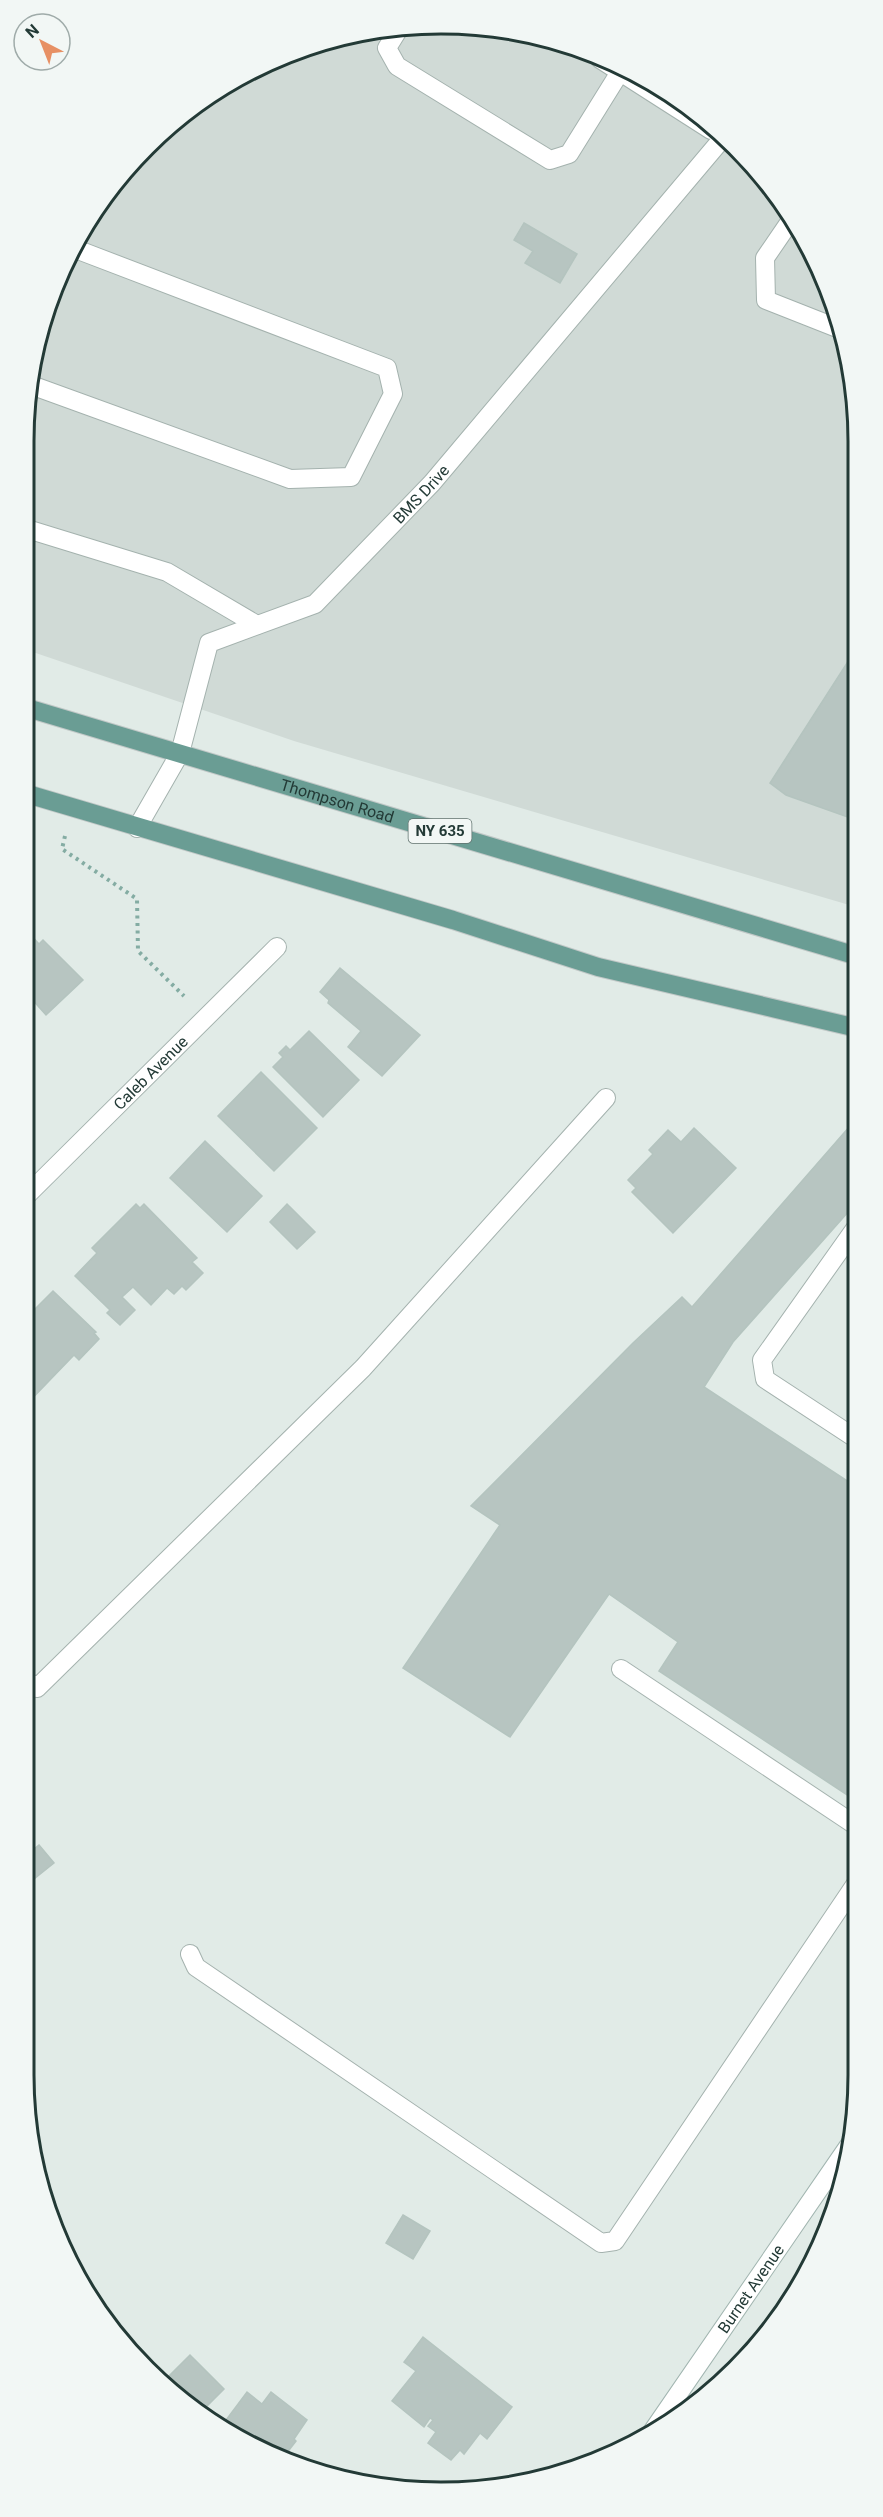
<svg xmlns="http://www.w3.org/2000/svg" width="883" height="2517" viewBox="0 0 883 2517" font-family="Roboto,sans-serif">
<rect width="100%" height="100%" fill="#e1ebe7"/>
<polygon fill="#d0dad6" points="468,25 549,38 651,80 755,166 816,257 855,387 856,907 294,741 24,649 24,442 38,334 67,257 110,188 166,128 232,80 307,46 387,28"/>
<g fill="#b7c5c1" stroke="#b4c4bf" stroke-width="1.5">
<polygon points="524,223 577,254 560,283 525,263 533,251 514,240"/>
<polygon points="856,649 856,820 786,795 770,783"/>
<polygon points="29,933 39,944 43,940 83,980 46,1015 30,997 27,1000 24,997 24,937"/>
<polygon points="340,968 420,1035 382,1076 348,1047 361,1031 328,1003 329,1000 320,992"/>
<polygon points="309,1031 359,1080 323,1117 273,1067 283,1057 279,1053 286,1046 290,1050"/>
<polygon points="261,1072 317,1128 274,1171 218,1116"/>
<polygon points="857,1118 857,1202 733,1342 704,1387 858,1488 858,1802 659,1671 678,1642 609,1594 510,1737 403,1668 500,1525 471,1506 633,1343 682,1297 692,1307"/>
<polygon points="694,1128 736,1168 673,1233 632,1192 636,1188 628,1180 653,1154 649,1150 668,1130 681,1142"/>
<polygon points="205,1141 262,1196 227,1232 170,1178"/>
<polygon points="136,1204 140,1208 144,1204 197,1258 192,1262 203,1273 186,1290 182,1286 174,1294 167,1288 151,1305 133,1287 122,1297 135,1310 120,1325 107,1313 110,1310 75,1276 97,1253 92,1248"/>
<polygon points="287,1204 315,1232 297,1249 270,1222"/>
<polygon points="53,1291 96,1332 94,1333 99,1339 79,1360 74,1355 24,1407 24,1320"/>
<polygon points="39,1845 54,1863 24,1887 24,1857"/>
<polygon points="42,2188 55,2202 48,2209"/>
<polygon points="403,2215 430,2231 413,2259 386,2243"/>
<polygon points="423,2337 512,2407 487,2439 480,2433 464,2454 460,2450 451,2460 428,2443 436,2432 428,2426 433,2420 430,2418 424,2427 392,2401 416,2371 404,2362"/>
<polygon points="190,2355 224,2389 199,2414 187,2407 162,2383"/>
<polygon points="247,2392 262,2404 271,2392 307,2420 294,2439 296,2441 283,2458 257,2450 236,2437 237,2435 223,2424"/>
</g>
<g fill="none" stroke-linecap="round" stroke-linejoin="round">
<defs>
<g id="lane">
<polyline points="400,27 387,48 397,66 550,160 569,154 620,72"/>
<polyline points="600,59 711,130"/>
<polyline points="791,220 765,258 766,300 837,328"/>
<polyline points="31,385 290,479 351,477 393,394 387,368 73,248"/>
<polyline points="24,528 167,572 257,625"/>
<path id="s1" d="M137 828 180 753 209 643 315 604 432 483 722 139"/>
<polyline points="857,1226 762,1360 765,1379 858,1440"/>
<polyline points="621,1669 858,1827"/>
<polyline points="190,1954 196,1967 601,2243 615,2241 859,1879"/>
</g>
<g id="street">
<path id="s2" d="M24 1198 277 947"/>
<polyline points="24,1679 37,1688 363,1368 606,1098"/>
</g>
<g id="secondary">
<path id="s3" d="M652 2432 850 2144"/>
</g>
<g id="primary">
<path id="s4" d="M24 707 857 956"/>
<polyline points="24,793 453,920 598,967 857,1028"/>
</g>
</defs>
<use href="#lane" stroke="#a4b2ae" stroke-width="20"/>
<use href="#street" stroke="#a4b2ae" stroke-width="20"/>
<use href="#secondary" stroke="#a1b5b0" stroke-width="20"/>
<use href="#primary" stroke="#c1c8c7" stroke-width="20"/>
<polyline stroke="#84aca3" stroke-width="4" stroke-dasharray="3 4.5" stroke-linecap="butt" points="65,836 62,849 137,899 138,951 184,996"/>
<use href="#lane" stroke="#fff" stroke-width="18"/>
<use href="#street" stroke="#fff" stroke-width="18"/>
<use href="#secondary" stroke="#fff" stroke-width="18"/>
<use href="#primary" stroke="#6a9d94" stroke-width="18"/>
</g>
<g text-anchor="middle" stroke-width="4.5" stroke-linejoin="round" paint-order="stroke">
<rect fill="#f2f7f5" stroke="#61736f" stroke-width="1.5" x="408.5" y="819" width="63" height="24" rx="4.5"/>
<g font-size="15" font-weight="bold" fill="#233a36">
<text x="440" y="836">NY 635</text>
</g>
<g font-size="16" fill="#233a36" stroke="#f2f7f5">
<text dy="6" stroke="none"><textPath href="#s1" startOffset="466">BMS Drive</textPath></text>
<text dy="6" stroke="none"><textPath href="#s4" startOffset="327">Thompson Road</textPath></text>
<text dy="6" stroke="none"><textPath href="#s2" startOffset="178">Caleb Avenue</textPath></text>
<text dy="6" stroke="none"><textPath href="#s3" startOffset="174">Burnet Avenue</textPath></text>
</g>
</g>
<path d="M0 0H883V2517H0ZM441 34H441A407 407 0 0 1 848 441V2075A407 407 0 0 1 441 2482H441A407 407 0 0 1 34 2075V441A407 407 0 0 1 441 34Z" fill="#f2f7f5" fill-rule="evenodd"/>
<path fill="none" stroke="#233a36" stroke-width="3" d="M441 34H441A407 407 0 0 1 848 441V2075A407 407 0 0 1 441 2482H441A407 407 0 0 1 34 2075V441A407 407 0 0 1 441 34Z"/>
<g transform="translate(42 42) rotate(318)"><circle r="28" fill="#f2f7f5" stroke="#9faba9" stroke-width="1.5"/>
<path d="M0-4.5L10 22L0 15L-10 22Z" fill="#e79064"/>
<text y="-9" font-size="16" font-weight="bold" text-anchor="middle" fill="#233a36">N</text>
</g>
</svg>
